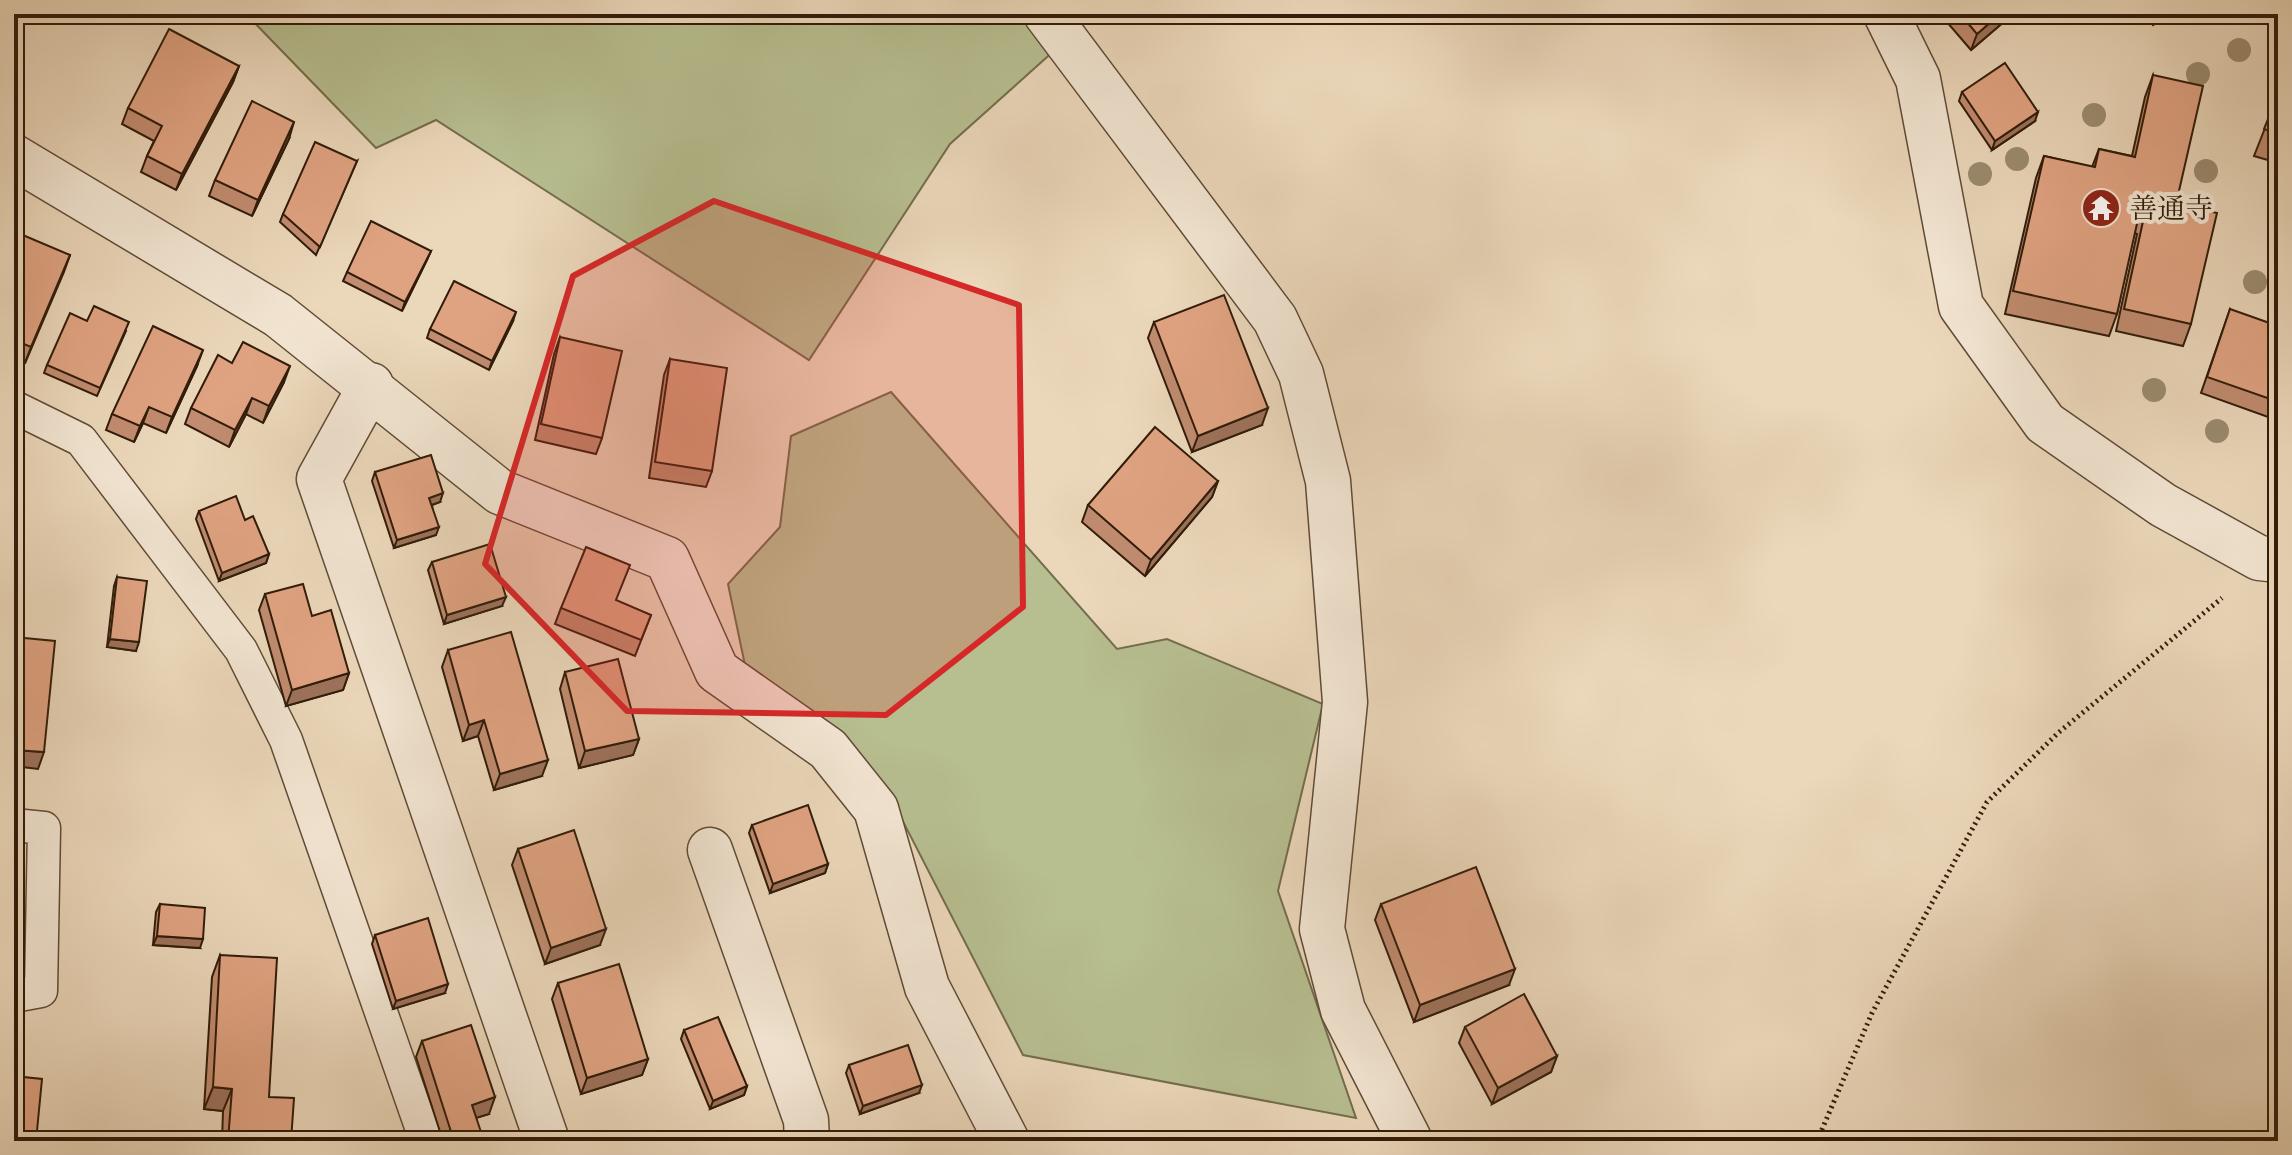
<svg xmlns="http://www.w3.org/2000/svg" width="2292" height="1155" viewBox="0 0 2292 1155" font-family="Cardo,'Noto Serif JP',serif">
<rect width="100%" height="100%" fill="#ebd7ba"/>
<filter id="stains"><feTurbulence type="fractalNoise" baseFrequency=".0025" numOctaves="4"/><feColorMatrix values="0 0 0 0 .2 0 0 0 0 .09 0 0 0 0 .02 0 0 0 .5 -.17"/></filter>
<radialGradient id="worn" r=".72"><stop offset=".6" stop-color="#630" stop-opacity="0"/><stop offset="1" stop-color="#630" stop-opacity=".3"/></radialGradient>
<g fill="#b7be90" stroke="#746d4d" stroke-width="2">
<polygon points="246,14 1095,14 950,144 809,360 436,120 376,148"/>
<polygon points="891,392 1117,649 1167,639 1323,704 1278,891 1356,1118 1023,1055 891,798 746,670 728,584 780,527 791,436"/>
</g>
<g fill="none" stroke-linecap="round" stroke-linejoin="round">
<defs>
<g id="service">
<polyline points="14,407 81,440 241,650 286,740 426,1141"/>
<polyline points="14,825 44,828 41,991 14,996"/>
</g>
<g id="minor">
<polyline points="1046,14 1275,319 1301,374 1328,481 1345,702 1322,929 1343,1010 1410,1141"/>
<polyline points="1886,14 1918,79 1961,306 2045,423 2163,505 2259,558 2278,560"/>
<polyline points="14,157 278,315 500,492 667,559 717,671 828,749 876,809 927,987 1007,1141"/>
<polyline points="371,385 319,479 547,1141"/>
<polyline points="710,850 806,1120 807,1141"/>
</g>
</defs>
<use href="#service" stroke="#604b36" stroke-width="35"/>
<use href="#minor" stroke="#604b36" stroke-width="47"/>
<polyline stroke="#311c0a" stroke-width="5" stroke-dasharray="2 4" stroke-linecap="butt" points="1817,1141 1872,1013 1987,802 2058,733 2222,598"/>
<use href="#service" stroke="#f2e5d2" stroke-width="32"/>
<use href="#minor" stroke="#f2e5d2" stroke-width="44"/>
</g>
<g fill="#9b8b6f">
<circle cx="2239" cy="50" r="12"/>
<circle cx="2198" cy="74" r="12"/>
<circle cx="2094" cy="115" r="12"/>
<circle cx="2017" cy="159" r="12"/>
<circle cx="2206" cy="171" r="12"/>
<circle cx="1980" cy="174" r="12"/>
<circle cx="2255" cy="282" r="12"/>
<circle cx="2154" cy="390" r="12"/>
<circle cx="2217" cy="431" r="12"/>
</g>
<g fill="#c18c70" stroke="#311c0a" stroke-width="2">
<polygon points="1940,14 2013,14 1971,50"/>
<polygon points="2142,14 2165,14 2153,25"/>
<polygon points="239,66 233,82 176,190 141,172 147,156 154,141 122,124 128,108"/>
<polygon points="2153,75 2176,204 2191,324 2183,346 2116,331 2137,234 2134,233 2117,314 2109,336 2005,314 2036,178 2044,156 2092,167 2099,149 2132,156 2145,97"/>
<polygon points="1962,92 2035,121 1992,150 1959,101"/>
<polygon points="2278,95 2278,163 2254,156"/>
<polygon points="289,139 252,216 209,196 215,180"/>
<polygon points="357,161 316,255 280,222 283,214"/>
<polygon points="14,242 70,255 25,363 14,359"/>
<polygon points="431,251 402,311 343,281 347,272"/>
<polygon points="2230,309 2278,387 2268,417 2201,393"/>
<polygon points="87,321 126,331 97,396 44,373 47,365"/>
<polygon points="513,321 489,370 427,338 430,329"/>
<polygon points="1154,322 1262,425 1192,452 1148,338"/>
<polygon points="560,337 602,438 596,454 535,440 554,354"/>
<polygon points="670,359 712,471 706,487 649,478 664,375"/>
<polygon points="232,363 284,382 263,423 246,414 229,447 185,424 191,408"/>
<polygon points="197,366 166,433 143,423 134,442 106,430 112,414"/>
<polygon points="375,472 440,502 432,505 436,535 394,548 372,481"/>
<polygon points="1218,481 1212,497 1145,576 1082,522 1088,505"/>
<polygon points="199,511 245,520 269,554 266,563 219,581 196,519"/>
<polygon points="432,562 502,606 444,624 428,570"/>
<polygon points="117,577 136,651 107,647 114,586"/>
<polygon points="265,594 312,616 349,673 343,690 286,706 259,610"/>
<polygon points="616,601 651,615 635,656 555,624 561,608"/>
<polygon points="448,650 542,776 494,790 478,736 463,741 442,667"/>
<polygon points="565,672 639,739 633,755 579,768 560,689"/>
<polygon points="752,825 828,864 825,873 770,893 749,833"/>
<polygon points="518,849 600,945 545,964 512,865"/>
<polygon points="160,904 200,948 153,945 156,912"/>
<polygon points="1381,904 1509,985 1414,1022 1375,920"/>
<polygon points="375,935 445,993 393,1009 372,944"/>
<polygon points="220,955 269,1097 291,1141 222,1141 223,1111 204,1109 212,977"/>
<polygon points="558,983 648,1059 642,1075 581,1094 552,999"/>
<polygon points="1465,1027 1557,1056 1551,1072 1492,1104 1459,1043"/>
<polygon points="684,1030 747,1086 744,1095 710,1109 681,1039"/>
<polygon points="422,1041 489,1114 476,1118 479,1141 443,1141 416,1057"/>
<polygon points="849,1065 919,1093 860,1114 846,1073"/>
</g>
<g fill="#9d725b" stroke="#311c0a" stroke-width="2">
<polygon points="2000,14 2013,14 1971,50 1977,34"/>
<polygon points="2157,14 2165,14 2153,25"/>
<polygon points="239,66 233,82 176,190 182,174"/>
<polygon points="2038,112 2035,121 1992,150 1995,141"/>
<polygon points="294,122 289,139 252,216 258,200"/>
<polygon points="431,251 427,260 402,311 405,302"/>
<polygon points="70,255 64,272 25,363 31,347"/>
<polygon points="516,312 513,321 489,370 492,361"/>
<polygon points="203,350 197,366 166,433 172,417"/>
<polygon points="290,366 284,382 263,423 269,406"/>
<polygon points="252,398 246,414 229,447 235,430"/>
<polygon points="149,407 143,423 134,442 140,426"/>
<polygon points="1268,408 1262,425 1192,452 1198,436"/>
<polygon points="1218,481 1212,497 1145,576 1151,560"/>
<polygon points="443,493 440,502 426,507 429,498"/>
<polygon points="439,527 436,535 394,548 397,540"/>
<polygon points="269,554 266,563 219,581 222,573"/>
<polygon points="506,597 502,606 444,624 447,615"/>
<polygon points="110,639 139,642 136,651 107,647"/>
<polygon points="349,673 343,690 286,706 292,690"/>
<polygon points="484,720 478,736 463,741 469,725"/>
<polygon points="639,739 633,755 579,768 585,751"/>
<polygon points="14,750 44,752 38,769 14,766"/>
<polygon points="548,760 542,776 494,790 500,774"/>
<polygon points="828,864 825,873 770,893 773,884"/>
<polygon points="606,929 600,945 545,964 551,948"/>
<polygon points="157,936 203,939 200,948 153,945"/>
<polygon points="1515,969 1509,985 1414,1022 1420,1005"/>
<polygon points="448,984 445,993 393,1009 396,1001"/>
<polygon points="1557,1056 1551,1072 1492,1104 1498,1088"/>
<polygon points="648,1059 642,1075 581,1094 587,1078"/>
<polygon points="922,1085 919,1093 860,1114 863,1106"/>
<polygon points="747,1086 744,1095 710,1109 713,1101"/>
<polygon points="213,1087 232,1089 223,1111 204,1109"/>
<polygon points="495,1097 489,1114 466,1121 472,1105"/>
<polygon points="482,1135 479,1141 464,1141"/>
</g>
<g fill="#e0a382" stroke="#311c0a" stroke-width="2">
<polygon points="1960,14 2000,14 1977,34"/>
<polygon points="169,29 239,66 182,174 147,156 162,126 128,108"/>
<polygon points="2005,63 2038,112 1995,141 1962,92"/>
<polygon points="2153,75 2203,86 2176,204 2217,213 2191,324 2124,309 2145,212 2140,210 2117,314 2013,291 2044,156 2095,167 2099,149 2135,157"/>
<polygon points="2278,95 2278,134 2264,129"/>
<polygon points="252,101 294,122 258,200 215,180"/>
<polygon points="315,142 357,161 320,247 283,214"/>
<polygon points="371,221 431,251 405,302 347,272"/>
<polygon points="18,233 70,255 31,347 14,340 14,242"/>
<polygon points="454,281 516,312 492,361 430,329"/>
<polygon points="1224,295 1268,408 1198,436 1154,322"/>
<polygon points="94,306 129,322 100,388 47,365 70,313 87,321"/>
<polygon points="2230,309 2278,326 2278,387 2273,400 2207,377"/>
<polygon points="153,326 203,350 172,417 149,407 140,426 112,414"/>
<polygon points="560,337 622,351 602,438 541,424"/>
<polygon points="243,342 290,366 269,406 252,398 235,430 191,408 218,355 232,363"/>
<polygon points="670,359 727,368 712,471 655,462"/>
<polygon points="1155,427 1218,481 1151,560 1088,505"/>
<polygon points="431,455 443,493 429,498 439,527 397,540 375,472"/>
<polygon points="236,496 245,520 253,516 269,554 222,573 199,511"/>
<polygon points="490,544 506,597 447,615 432,562"/>
<polygon points="586,547 630,565 616,600 651,615 641,640 561,608"/>
<polygon points="117,577 147,581 139,642 110,639"/>
<polygon points="303,584 312,616 331,610 349,673 292,690 265,594"/>
<polygon points="511,632 548,760 500,774 484,720 469,725 448,650"/>
<polygon points="14,637 55,641 44,752 14,750"/>
<polygon points="618,659 639,739 585,751 565,672"/>
<polygon points="808,805 828,864 773,884 752,825"/>
<polygon points="574,830 606,929 551,948 518,849"/>
<polygon points="1476,867 1515,969 1420,1005 1381,904"/>
<polygon points="160,904 205,908 203,939 157,936"/>
<polygon points="428,918 448,984 396,1001 375,935"/>
<polygon points="220,955 277,958 269,1097 294,1098 291,1141 228,1141 232,1089 213,1087"/>
<polygon points="619,964 648,1059 587,1078 558,983"/>
<polygon points="1524,994 1557,1056 1498,1088 1465,1027"/>
<polygon points="718,1017 747,1086 713,1101 684,1030"/>
<polygon points="471,1025 495,1097 472,1105 482,1135 464,1141 454,1141 422,1041"/>
<polygon points="908,1045 922,1085 863,1106 849,1065"/>
<polygon points="14,1076 42,1079 36,1141 14,1141"/>
</g>
<path fill="#d62828" fill-opacity="0.2" stroke="#d62828" stroke-width="6" stroke-linejoin="round" d="M714 201 1019 305 1023 607 886 715 627 711 485 564 573 276Z"/>
<defs>
<symbol id="temple-disc" viewBox="-11 -11 22 22"><circle r="9.5" fill="#8f2418" stroke="#f2e5d2"/><path d="M0-6L5-2H3V0L6.5 2.5H4V6H1.5V3h-3V6H-4V2.5H-6.5L-3 0V-2H-5Z" fill="#fff"/></symbol>
</defs>
<g fill-rule="evenodd">
<use href="#temple-disc" x="2079" y="186" width="44" height="44"/>
</g>
<g text-anchor="middle" stroke-width="8" stroke-linejoin="round" paint-order="stroke">
<g font-size="28" fill="#311c0a" stroke="#f2e5d2" text-anchor="start">
<text x="2129" y="218">善通寺</text>
</g>
</g>
<rect width="2292" height="1155" fill="none" stroke="#ebd7ba" stroke-width="48"/>
<rect x="16" y="16" width="2260" height="1123" fill="none" stroke="#311c0a" stroke-width="4"/>
<rect x="24" y="24" width="2244" height="1107" fill="none" stroke="#311c0a" stroke-width="2"/>
<rect width="100%" height="100%" filter="url(#stains)"/>
<rect width="100%" height="100%" fill="url(#worn)"/>
</svg>
